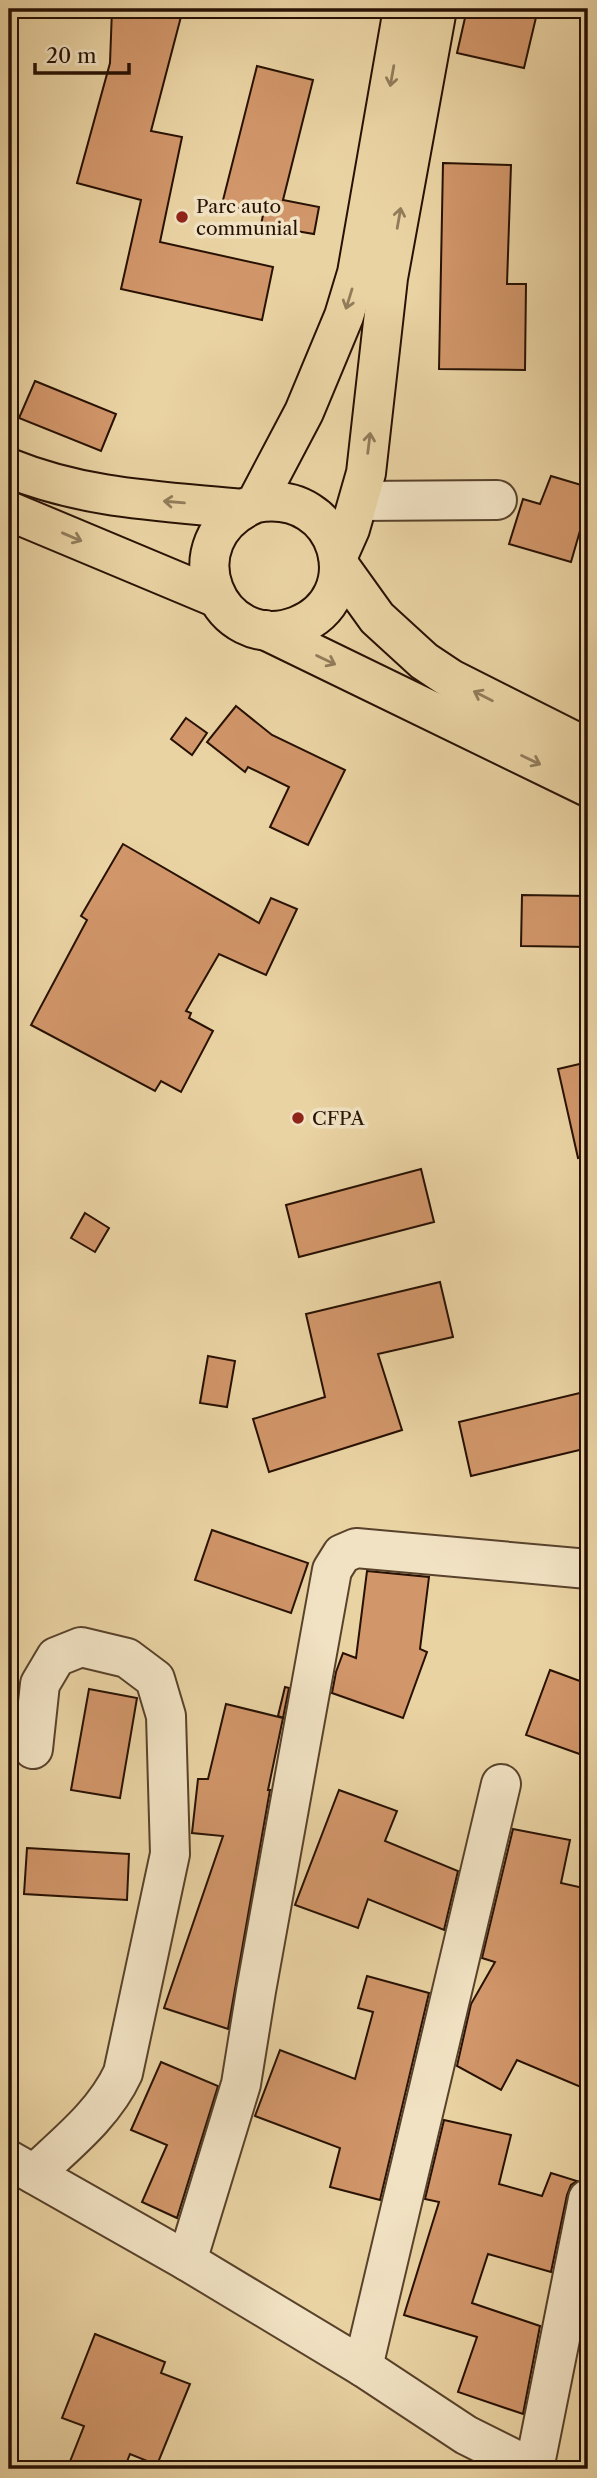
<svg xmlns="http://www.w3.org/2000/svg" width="597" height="2478" viewBox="0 0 597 2478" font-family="'Libre Caslon Text',serif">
<rect width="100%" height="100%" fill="#ead3a3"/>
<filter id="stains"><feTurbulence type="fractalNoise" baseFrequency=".00286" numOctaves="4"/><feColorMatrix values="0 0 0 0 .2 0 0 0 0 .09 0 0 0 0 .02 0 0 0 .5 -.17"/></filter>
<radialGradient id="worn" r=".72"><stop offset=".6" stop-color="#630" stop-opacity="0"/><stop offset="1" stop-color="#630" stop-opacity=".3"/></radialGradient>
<g fill="#d1966a" stroke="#271103" stroke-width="2">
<polygon points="112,9 183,9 151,131 182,137 160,242 273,267 262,320 121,289 141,200 77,183 110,63"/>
<polygon points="467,9 538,9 524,68 457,53"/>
<polygon points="257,66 313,80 283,200 319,207 314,234 261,225 263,215 222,204"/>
<polygon points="443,163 511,165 507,284 526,284 525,370 439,369"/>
<polygon points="35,381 116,414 101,451 19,418"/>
<polygon points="551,476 588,487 588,519 584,517 571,562 509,544 523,499 540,504"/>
<polygon points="236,706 272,735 345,770 308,845 270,827 289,787 248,767 245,772 207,742"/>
<polygon points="186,718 207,733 192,755 171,739"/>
<polygon points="123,844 259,923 271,898 297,909 266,975 219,954 186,1011 191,1013 189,1018 213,1031 181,1092 161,1081 155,1091 31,1025 87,920 81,916"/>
<polygon points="522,895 588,896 588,947 521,946"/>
<polygon points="588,1062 588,1156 578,1158 558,1069"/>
<polygon points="421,1169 434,1222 299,1257 286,1205"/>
<polygon points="85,1213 109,1228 95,1252 71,1238"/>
<polygon points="440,1282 453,1337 378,1354 402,1430 269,1472 253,1419 325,1397 306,1314"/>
<polygon points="208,1356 235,1361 227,1407 200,1403"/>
<polygon points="588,1391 588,1448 471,1476 459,1422"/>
<polygon points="212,1530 308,1563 291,1613 195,1580"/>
<polygon points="367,1571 429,1577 420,1649 427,1652 403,1718 332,1693 336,1672 343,1653 356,1658"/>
<polygon points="550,1670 588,1684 588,1757 526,1735"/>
<polygon points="285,1687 289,1688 283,1718 278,1716"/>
<polygon points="89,1689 137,1698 120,1798 71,1790"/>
<polygon points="226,1704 283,1718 268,1790 270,1790 228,2029 164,2008 223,1836 192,1833 198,1779 208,1779"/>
<polygon points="339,1790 397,1811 385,1841 458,1871 444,1930 368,1899 358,1928 295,1905"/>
<polygon points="513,1829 570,1840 561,1883 588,1889 588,2090 517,2060 501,2090 457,2066 471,2004 495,1962 482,1958"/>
<polygon points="27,1848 129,1854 127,1900 24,1894"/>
<polygon points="367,1976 429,1993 380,2200 330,2187 340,2148 255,2116 280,2050 355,2079 373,2012 358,2008"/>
<polygon points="161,2062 218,2086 177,2218 142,2202 167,2145 131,2130"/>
<polygon points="444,2120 511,2135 499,2184 542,2196 551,2173 577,2181 571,2185 567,2195 551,2272 488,2254 472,2303 540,2326 523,2414 458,2392 477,2337 404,2315 439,2202 425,2199"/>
<polygon points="95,2334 165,2362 161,2373 190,2384 157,2465 130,2454 124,2469 67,2469 84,2426 62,2418"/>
</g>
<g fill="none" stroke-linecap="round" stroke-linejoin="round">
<defs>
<g id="minor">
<polyline points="359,501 497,500"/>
<path d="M33 1749 40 1684 56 1657 81 1647 127 1658 155 1679 166 1716 170 1854 123 2073C104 2114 67 2143 34 2174"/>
<polyline points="9,2160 187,2261 363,2367 466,2435 534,2469"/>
<polyline points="187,2261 241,2084 256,1991 332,1570 342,1554 356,1548 588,1569"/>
<polyline points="363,2367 501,1784"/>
<polyline points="534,2469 588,2199"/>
</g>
<g id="major">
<path d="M9 468C85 499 161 501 242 509"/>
<path d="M256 503C342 488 370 598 297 626 218 656 168 539 256 503L304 412 344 316 357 273 403 9"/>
<polyline points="9,511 217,598"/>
<polyline points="338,556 350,529 366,473 388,278 437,9"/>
<polyline points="339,565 377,618 424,661 451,679 588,748"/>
<polyline points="265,630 588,787"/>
</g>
</defs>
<use href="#minor" stroke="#58422b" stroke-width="42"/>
<use href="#major" stroke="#271103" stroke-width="42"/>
<use href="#minor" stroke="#f1e2c3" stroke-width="38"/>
<use href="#major" stroke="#ead3a3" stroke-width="38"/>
</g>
<defs><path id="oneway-shaft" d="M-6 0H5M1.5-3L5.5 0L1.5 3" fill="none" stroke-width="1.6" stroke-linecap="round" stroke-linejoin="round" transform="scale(1.75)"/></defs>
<g stroke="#927c5b">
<use href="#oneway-shaft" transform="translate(392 76) rotate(100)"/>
<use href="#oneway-shaft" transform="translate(399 218) rotate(-80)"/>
<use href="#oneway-shaft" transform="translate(349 299) rotate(107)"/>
<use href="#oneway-shaft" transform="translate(369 443) rotate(-83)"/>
<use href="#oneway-shaft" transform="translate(174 502) rotate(-175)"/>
<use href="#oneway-shaft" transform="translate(72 537) rotate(23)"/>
<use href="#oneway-shaft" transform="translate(326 660) rotate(26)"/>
<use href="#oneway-shaft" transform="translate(483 696) rotate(-153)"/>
<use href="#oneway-shaft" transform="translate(531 760) rotate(26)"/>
</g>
<g fill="#8f2418" stroke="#f1e2c3" stroke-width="2.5">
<circle cx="182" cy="217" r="7"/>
<circle cx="298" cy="1118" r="7"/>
</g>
<g text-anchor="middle" stroke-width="7" stroke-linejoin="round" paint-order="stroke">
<g font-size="19" fill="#271103" stroke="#f1e2c3" text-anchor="start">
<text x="196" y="213">Parc auto<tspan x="196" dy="22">communial</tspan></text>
<text x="312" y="1125">CFPA</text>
</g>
</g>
<rect width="597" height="2478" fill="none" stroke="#ead3a3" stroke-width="35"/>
<rect x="10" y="10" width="576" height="2457" fill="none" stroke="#271103" stroke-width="3.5"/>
<rect x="18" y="18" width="562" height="2443" fill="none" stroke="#271103" stroke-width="2"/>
<path d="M35 63v10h94v-10" fill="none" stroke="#271103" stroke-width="3.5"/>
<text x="46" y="63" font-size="21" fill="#271103" stroke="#f1e2c3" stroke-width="5" paint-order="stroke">20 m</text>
<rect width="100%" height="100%" filter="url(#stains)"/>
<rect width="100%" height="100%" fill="url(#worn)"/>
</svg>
